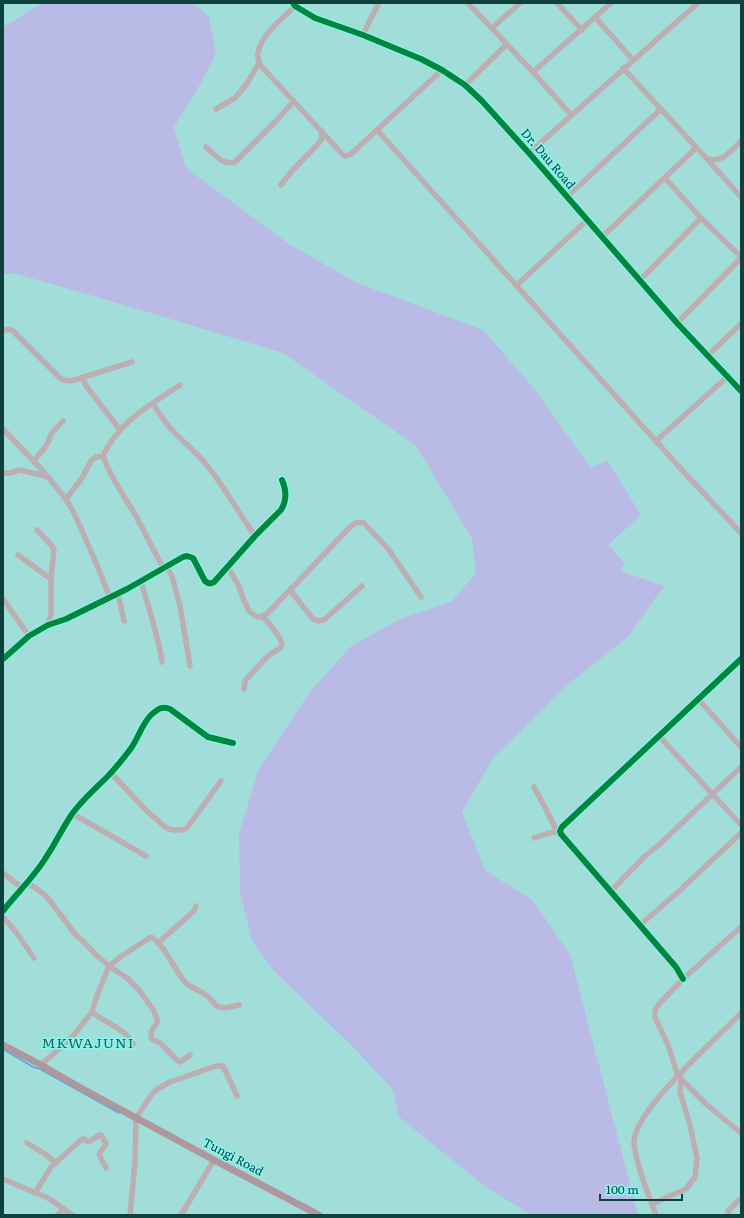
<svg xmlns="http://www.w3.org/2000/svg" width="744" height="1218" viewBox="0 0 744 1218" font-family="Literata,serif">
<rect width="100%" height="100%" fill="#a1deda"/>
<polygon fill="#b9bbe6" points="42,3 193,3 209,17 216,54 198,88 174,127 186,168 289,244 355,282 483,330 532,386 591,468 607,460 641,515 608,545 625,563 620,571 665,586 656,597 629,636 572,681 493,758 462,812 485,870 533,901 570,954 638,1215 531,1215 524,1210 487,1188 399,1117 393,1090 355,1049 274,971 252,941 240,893 239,833 259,769 310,692 350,647 400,619 451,602 476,573 472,539 416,446 283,353 114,302 17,274 3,274 3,27"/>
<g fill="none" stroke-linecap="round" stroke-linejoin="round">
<polyline stroke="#54a8e0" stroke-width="1.5" points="3,1049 33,1067 40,1069 119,1113"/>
<g stroke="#bcaeb1" stroke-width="5.5">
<polyline points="293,3 295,6 315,18 363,35 421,59 442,70 465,85 482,101 529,153 677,323 741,391"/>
<polyline points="468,3 533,72 571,115"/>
<polyline points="557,3 582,30"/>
<path d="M295 6C283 18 260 36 258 53 257 58 259 62 261 66L344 156H345L351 154 442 70"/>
<polyline points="595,17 633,60"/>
<polyline points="492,28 520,3"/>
<polyline points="363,35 369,22 379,3"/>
<path d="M623 68 707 159C723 163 731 151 741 141"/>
<polyline points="533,72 611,3"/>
<polyline points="465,85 507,44"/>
<polyline points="216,109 235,98 246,85 259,63"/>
<polyline points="377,130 681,469 741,533"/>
<path d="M206 147C214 154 223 166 235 162L275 122 294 101"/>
<polyline points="529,153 698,3"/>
<polyline points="707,159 741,197"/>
<polyline points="665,178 701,218 741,257"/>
<polyline points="281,185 290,173 318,144 321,140 322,131"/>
<polyline points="567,197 661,109"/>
<polyline points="602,237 696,148"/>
<polyline points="640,280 701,218"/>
<polyline points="517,285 587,220"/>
<polyline points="677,323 741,258"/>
<polyline points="3,331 8,329 13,331 60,378 64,380 71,381 132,362"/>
<polyline points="708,355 741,324"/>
<polyline points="83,377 84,382 87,387 120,430"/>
<path d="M153 404C159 413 165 423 173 431 183 442 195 451 205 463 224 486 238 512 255 536"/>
<polyline points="3,429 42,470 66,499 76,517 97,565 110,598"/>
<polyline points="656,441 727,377"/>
<polyline points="34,461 46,446 52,433 63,421"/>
<polyline points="3,473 9,473 20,470 49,477"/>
<polyline points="66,499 82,478 91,461 96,457 103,456"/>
<polyline points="37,530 51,545 54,549 51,579 51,614 48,625"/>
<polyline points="18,555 51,579"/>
<polyline points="167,567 172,576 180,606 190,666"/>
<path d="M228 568C232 574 236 580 239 587 244 599 250 627 268 613L351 526C356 522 358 522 364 523L389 550 421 597"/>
<path d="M164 569C153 550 144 530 133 511 122 493 110 476 103 456 119 421 149 406 180 385"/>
<path d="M141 582C149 608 158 635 162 662"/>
<polyline points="290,590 313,619 318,621 324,620 362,586"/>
<polyline points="118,594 124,621"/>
<polyline points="3,599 29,636"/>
<path d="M3 659 29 636 48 625 66 619 127 589 183 557 187 556 193 558 205 581C209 584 210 584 214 582L255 536 281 510C287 500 286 489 282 480"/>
<path d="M244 689 245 681 252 673 268 656 280 648 282 645C281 637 269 623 263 617"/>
<polyline points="699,700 741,747"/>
<polyline points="659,736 741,825"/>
<polyline points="111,773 146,810 165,827 169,829 174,830 181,830 187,828 221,781"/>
<polyline points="534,787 547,811 557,832"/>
<polyline points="73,814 146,856"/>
<polyline points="534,838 553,832 560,833"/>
<polyline points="3,873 22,888"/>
<polyline points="28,883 40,891 47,897 75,934 87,945 96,955 109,966 127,978 140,991 154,1011 157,1019 157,1023 153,1028 151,1034 151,1037 153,1040 160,1043 177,1060 180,1062 190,1055"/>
<polyline points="611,891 644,857 661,843 741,767"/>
<path d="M3 911C17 893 33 878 45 859 55 844 62 829 72 814 82 800 95 789 107 777 115 769 122 760 129 751 138 740 141 725 151 715 158 709 161 706 170 709L208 737 233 743"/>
<polyline points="3,917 16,932 34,958"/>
<polyline points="640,925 677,893 741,833"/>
<polyline points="741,927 683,979 659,1004 655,1010 655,1017 668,1045 678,1076 706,1104 741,1133"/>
<polyline points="158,943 194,911 196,906"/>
<polyline points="683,979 676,967 561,834 560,831 562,827 741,659"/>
<path d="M92 1012C106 1024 124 1027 133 1044"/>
<path d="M41 1065 73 1036 92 1012 96 998 109 966 120 957 151 937C163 942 175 971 185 982 191 988 199 990 206 995 211 998 213 1003 217 1006 223 1010 233 1006 239 1005"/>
<polyline points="27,1143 45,1154 56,1163"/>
<polyline points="3,1179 50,1199 72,1215"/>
<polyline points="35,1193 51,1167 82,1139 84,1139 88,1142 100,1135 102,1136 106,1144 99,1154 106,1168"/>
<polyline points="652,1204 686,1189 695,1177 697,1158 690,1125 680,1092 681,1079"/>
<polyline points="57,1215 64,1209"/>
<polyline points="130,1215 135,1163 136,1118 152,1094 156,1090 170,1082 216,1066 223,1066 225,1070 237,1096"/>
<polyline points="181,1215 214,1160"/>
<path d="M656 1215C648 1193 637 1167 634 1144 631 1112 718 1038 741 1013"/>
<polyline points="729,1215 728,1211 741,1198"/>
</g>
<polyline stroke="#ae989e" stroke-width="7" points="3,1045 41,1065 79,1087 214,1160 319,1215"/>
<defs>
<g id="cycleway">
<polyline points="293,3 295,6 315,18 363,35 421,59 442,70 465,85 482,101 529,153 677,323 741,391"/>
<path d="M3 659 29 636 48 625 66 619 127 589 183 557 187 556 193 558 205 581C209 584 210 584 214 582L255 536 281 510C287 500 286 489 282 480"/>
<path d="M3 911C17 893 33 878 45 859 55 844 62 829 72 814 82 800 95 789 107 777 115 769 122 760 129 751 138 740 141 725 151 715 158 709 161 706 170 709L208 737 233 743"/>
<polyline points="683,979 676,967 561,834 560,831 562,827 741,659"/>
</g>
</defs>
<use href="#cycleway" stroke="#87f8f0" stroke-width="8"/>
<use href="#cycleway" stroke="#00873e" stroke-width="6"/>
</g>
<g text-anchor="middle" stroke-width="3" stroke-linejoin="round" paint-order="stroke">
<g font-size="12" fill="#0f423f" stroke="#87f8f0">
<text transform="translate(548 159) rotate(49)" y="4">Dr. Dau Road</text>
<text transform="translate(233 1157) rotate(28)" y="4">Tungi Road</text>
</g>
<g font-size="14" letter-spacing="1" fill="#215f5b" stroke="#87f8f0">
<text x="88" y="1048">MKWAJUNI</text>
</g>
</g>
<rect width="744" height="1218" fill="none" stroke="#0f423f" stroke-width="8"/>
<path d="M600 1194v6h82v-6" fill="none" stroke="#0f423f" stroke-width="2"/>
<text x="606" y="1194" font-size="12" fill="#0f423f" stroke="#87f8f0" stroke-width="3" paint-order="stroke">100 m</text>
</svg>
